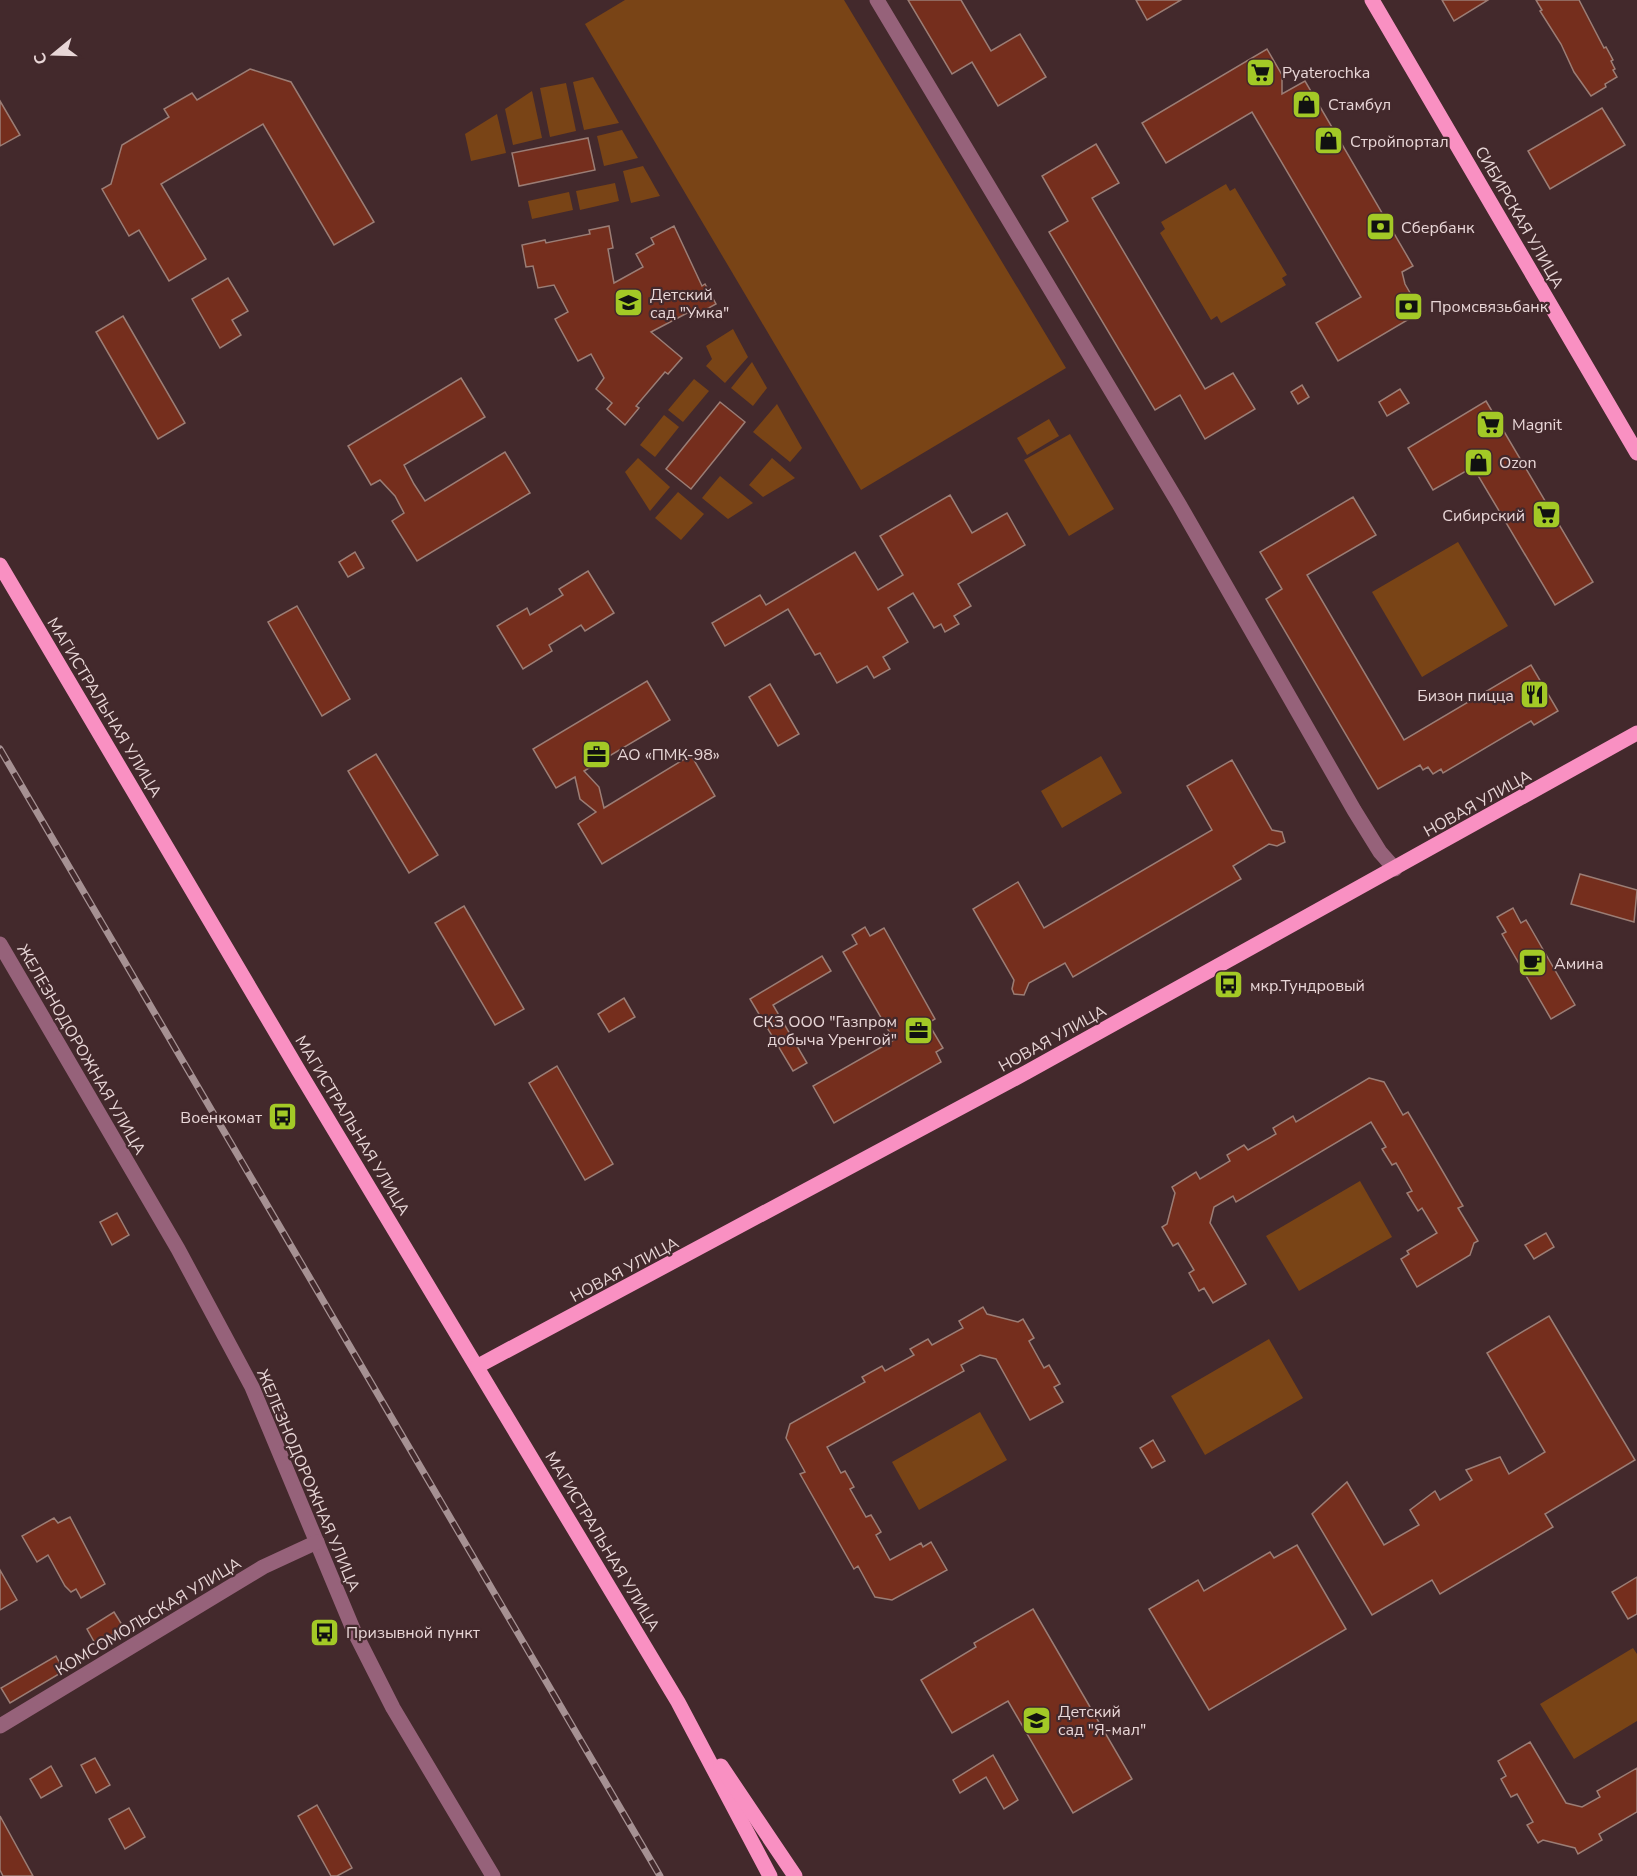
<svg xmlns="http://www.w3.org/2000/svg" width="1637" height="1876" viewBox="0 0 1637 1876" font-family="'Nunito Sans',sans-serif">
<rect width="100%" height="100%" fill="#43292c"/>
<g fill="#794416">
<polygon points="625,0 844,0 1066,368 861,490 585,24"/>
<polygon points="593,77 619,123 584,130 573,82"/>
<polygon points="566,83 576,131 550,137 540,88"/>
<polygon points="532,91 542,138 513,145 505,109"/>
<polygon points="497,114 506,153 471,161 465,134"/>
<polygon points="622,130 638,158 604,166 597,136"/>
<polygon points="643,166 660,196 631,203 623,171"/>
<polygon points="615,183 619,201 580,210 576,191"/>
<polygon points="1226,184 1230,191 1235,188 1287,275 1282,278 1286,285 1221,323 1217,316 1211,320 1160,233 1165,229 1161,222"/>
<polygon points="569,192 573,210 532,219 528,201"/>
<polygon points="733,329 748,357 725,383 706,366 712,359 706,346"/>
<polygon points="752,362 767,388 753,406 731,388"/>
<polygon points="694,379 709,391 683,422 668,410"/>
<polygon points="777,404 802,448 790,462 753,432"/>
<polygon points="664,415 679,427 655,457 640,445"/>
<polygon points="1049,419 1059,436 1027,455 1017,438"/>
<polygon points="1070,434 1114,509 1069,536 1024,460"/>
<polygon points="638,458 670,487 650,511 625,472"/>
<polygon points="772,458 795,478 763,497 749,485"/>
<polygon points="720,476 753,503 728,519 702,498"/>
<polygon points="678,492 704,514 681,540 655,518"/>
<polygon points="1458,542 1508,626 1422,677 1372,592"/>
<polygon points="1101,756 1122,793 1062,828 1041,791"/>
<polygon points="1360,1181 1392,1237 1299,1291 1266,1236"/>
<polygon points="1269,1339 1303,1398 1205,1455 1171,1396"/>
<polygon points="980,1412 1007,1460 919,1510 892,1462"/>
<polygon points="1633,1648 1637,1654 1637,1721 1574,1759 1540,1704"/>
</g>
<g fill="#752e1d" stroke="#9b7d75" stroke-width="1.5">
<polygon points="908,0 961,0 991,51 1020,34 1046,77 998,106 972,62 952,74"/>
<polygon points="1136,0 1181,0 1147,20"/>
<polygon points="1442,0 1488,0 1454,21"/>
<polygon points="1536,0 1579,0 1604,48 1606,47 1613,60 1611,61 1615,69 1613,70 1617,77 1605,84 1606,87 1591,96 1574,72 1561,44 1540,11 1542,10"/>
<polygon points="1267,49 1282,75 1282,94 1305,81 1413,266 1402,272 1405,284 1421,312 1338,361 1316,323 1361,297 1252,112 1166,163 1142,123"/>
<polygon points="250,69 291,82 374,222 334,245 263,124 161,184 206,259 169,281 139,230 129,236 102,189 111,184 122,145 169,117 164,109 192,93 197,100"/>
<polygon points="0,101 20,135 0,146"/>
<polygon points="1602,108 1625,145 1550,189 1528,151"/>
<polygon points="588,138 595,170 519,186 512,153"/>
<polygon points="1096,144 1119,183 1092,198 1205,389 1233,373 1255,409 1205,439 1180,395 1155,410 1049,232 1068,221 1042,176"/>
<polygon points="609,226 613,248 608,249 614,283 643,267 636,254 654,244 651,238 674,226 702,286 705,284 716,304 694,316 691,311 651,332 682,358 668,374 665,372 636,406 639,408 625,425 607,409 612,403 596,389 604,378 591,354 578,361 555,319 568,312 554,285 538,288 533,266 526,267 522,245 545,240 546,243 590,234 589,230"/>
<polygon points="228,278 248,311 232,320 241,335 220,348 192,299"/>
<polygon points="123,316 185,423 158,439 96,332"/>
<polygon points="461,378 485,417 404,465 414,484 425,501 505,452 530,493 417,561 392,521 404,513 395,496 380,480 371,485 348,446"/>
<polygon points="1302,385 1309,397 1298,404 1291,392"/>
<polygon points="1400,389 1409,403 1387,416 1379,402"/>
<polygon points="1486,401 1593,582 1555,605 1473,467 1433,490 1408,448"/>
<polygon points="720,402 745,422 691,489 666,469"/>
<polygon points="950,495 972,533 1007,513 1025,545 958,584 971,606 954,616 959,624 945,632 941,624 934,628 913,593 888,608 908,642 883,657 890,669 874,678 867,666 837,683 820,653 815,655 788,609 725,646 712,623 760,595 766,605 855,552 878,590 903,575 880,536"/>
<polygon points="1353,497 1376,535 1307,575 1404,740 1531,665 1558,711 1534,725 1531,721 1443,773 1441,769 1433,774 1428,767 1423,770 1420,765 1378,789 1266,599 1282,589 1260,552"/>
<polygon points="355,552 364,568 348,577 339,562"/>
<polygon points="588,571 614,613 585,631 581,625 549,645 552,651 523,669 497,626 527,608 530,615 563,595 559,589"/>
<polygon points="297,606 350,699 322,716 268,622"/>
<polygon points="647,681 670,720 584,771 599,787 604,808 691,755 715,796 602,864 578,824 596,812 580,799 575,777 556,788 533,749"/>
<polygon points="770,684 799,734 778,746 749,697"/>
<polygon points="376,754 438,855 409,873 348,771"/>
<polygon points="1232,760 1272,830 1282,832 1285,842 1277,846 1269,844 1233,866 1241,879 1073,977 1065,963 1029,983 1024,995 1014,994 1012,989 1014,980 973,909 1018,882 1044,928 1212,830 1187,786"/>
<polygon points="1580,874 1637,890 1634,922 1571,904"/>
<polygon points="464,906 524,1009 495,1025 435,923"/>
<polygon points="1513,908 1521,923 1526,920 1575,1005 1551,1019 1502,934 1506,932 1497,917"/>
<polygon points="865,927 870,936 884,928 935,1019 928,1023 943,1048 936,1052 941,1062 834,1123 813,1086 894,1040 843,952 857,944 852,935"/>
<polygon points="822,956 831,971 773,1005 807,1063 793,1071 750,999"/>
<polygon points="624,998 635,1017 609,1032 598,1014"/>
<polygon points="557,1066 613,1164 585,1180 529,1083"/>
<polygon points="1369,1078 1384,1082 1403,1115 1408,1112 1463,1206 1458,1208 1478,1241 1474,1243 1470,1255 1417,1287 1401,1259 1409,1254 1407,1251 1437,1233 1422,1208 1418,1211 1407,1193 1412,1191 1396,1163 1392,1165 1382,1149 1386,1147 1371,1122 1236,1202 1233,1196 1214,1207 1210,1223 1246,1284 1213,1303 1204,1288 1199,1291 1189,1273 1194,1270 1178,1243 1173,1246 1162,1227 1167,1224 1175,1193 1172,1187 1196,1172 1200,1179 1230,1161 1227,1155 1244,1145 1248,1150 1276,1134 1273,1128 1293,1116 1296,1122"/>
<polygon points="117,1213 129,1235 112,1245 100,1222"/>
<polygon points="1546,1233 1554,1247 1534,1259 1525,1245"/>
<polygon points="983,1307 987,1314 1018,1322 1023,1319 1034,1338 1029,1341 1044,1368 1049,1365 1060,1384 1054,1387 1063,1402 1030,1420 996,1359 980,1355 961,1365 964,1371 827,1447 841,1473 845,1471 854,1487 850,1489 866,1517 871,1515 881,1532 876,1535 890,1560 921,1543 923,1547 931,1542 947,1570 892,1600 875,1597 858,1566 854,1569 800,1474 805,1472 786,1438 790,1424 865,1382 862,1377 882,1366 885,1371 914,1355 910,1349 928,1339 932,1345 963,1328 959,1321"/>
<polygon points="1549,1316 1635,1460 1545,1514 1553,1527 1440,1594 1432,1580 1372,1615 1312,1514 1347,1482 1384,1545 1419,1525 1410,1510 1435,1491 1440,1500 1472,1480 1466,1470 1500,1457 1509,1474 1545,1452 1487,1353"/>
<polygon points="1153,1440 1165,1461 1152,1468 1140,1448"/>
<polygon points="70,1517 105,1584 81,1598 76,1589 71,1592 65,1586 48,1555 37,1562 22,1536 54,1518 58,1523"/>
<polygon points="1297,1545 1346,1629 1209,1710 1149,1609 1198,1580 1204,1591 1270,1552 1274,1558"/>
<polygon points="0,1570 17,1600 0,1610"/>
<polygon points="1637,1577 1637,1614 1628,1619 1612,1592"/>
<polygon points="1033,1609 1132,1779 1073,1813 1008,1701 952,1733 921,1680 976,1647 974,1643"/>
<polygon points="114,1612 124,1628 96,1645 87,1629"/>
<polygon points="56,1656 64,1671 10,1703 1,1688"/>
<polygon points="1530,1742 1566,1803 1582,1807 1600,1797 1597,1791 1637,1768 1637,1812 1599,1834 1602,1840 1578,1854 1575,1848 1543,1840 1538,1843 1527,1825 1533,1822 1517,1794 1511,1797 1501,1779 1506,1776 1498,1761"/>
<polygon points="993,1755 1018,1800 1004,1809 986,1777 960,1793 953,1780"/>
<polygon points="95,1758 110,1785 96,1793 81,1765"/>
<polygon points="51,1766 62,1786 41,1798 30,1779"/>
<polygon points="317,1805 352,1868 337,1876 331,1876 298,1816"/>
<polygon points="129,1808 145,1837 125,1849 109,1819"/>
<polygon points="0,1816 33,1876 3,1876 0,1870"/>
</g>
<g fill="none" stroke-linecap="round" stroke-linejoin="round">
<g stroke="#96627a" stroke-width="15">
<polyline points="877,0 1179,504 1354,810 1380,852 1395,869"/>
<polyline points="0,944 178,1249 252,1387 353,1629 393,1708 493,1876"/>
<polyline points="0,1726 263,1567 317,1542"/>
</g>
<g stroke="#f990c2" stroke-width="15">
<polyline points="1372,0 1637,453"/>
<polyline points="0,565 297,1068 678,1702 770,1876"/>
<polyline points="478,1366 1027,1072 1637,733"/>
<polyline points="721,1766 795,1876"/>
</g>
<defs>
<polyline id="rail" points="0,749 660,1876"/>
</defs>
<use href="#rail" stroke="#a69193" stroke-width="7"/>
<use href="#rail" stroke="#43292c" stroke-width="4.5" stroke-dasharray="14" stroke-linecap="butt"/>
</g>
<defs>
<symbol id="supermarket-square" viewBox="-11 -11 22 22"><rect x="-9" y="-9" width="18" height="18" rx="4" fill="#a3c926" stroke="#43292c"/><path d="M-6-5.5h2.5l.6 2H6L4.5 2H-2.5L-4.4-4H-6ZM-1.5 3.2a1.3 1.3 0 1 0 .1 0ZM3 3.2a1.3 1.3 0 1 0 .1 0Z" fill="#111"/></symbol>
<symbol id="shop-square" viewBox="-11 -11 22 22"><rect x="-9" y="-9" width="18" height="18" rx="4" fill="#a3c926" stroke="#43292c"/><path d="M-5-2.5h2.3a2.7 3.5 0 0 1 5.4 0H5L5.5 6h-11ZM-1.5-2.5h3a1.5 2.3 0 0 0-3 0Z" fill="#111"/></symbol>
<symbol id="bank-square" viewBox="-11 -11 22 22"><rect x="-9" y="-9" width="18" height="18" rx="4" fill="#a3c926" stroke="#43292c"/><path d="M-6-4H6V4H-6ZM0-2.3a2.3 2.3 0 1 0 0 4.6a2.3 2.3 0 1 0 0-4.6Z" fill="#111"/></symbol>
<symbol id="school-square" viewBox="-11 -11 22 22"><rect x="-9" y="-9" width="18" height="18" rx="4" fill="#a3c926" stroke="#43292c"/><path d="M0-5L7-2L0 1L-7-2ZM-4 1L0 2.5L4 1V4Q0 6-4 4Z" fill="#111"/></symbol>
<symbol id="restaurant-square" viewBox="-11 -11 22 22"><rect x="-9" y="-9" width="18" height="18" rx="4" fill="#a3c926" stroke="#43292c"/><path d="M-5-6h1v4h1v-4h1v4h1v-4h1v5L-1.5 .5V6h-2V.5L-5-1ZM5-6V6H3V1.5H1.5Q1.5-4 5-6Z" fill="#111"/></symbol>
<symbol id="office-square" viewBox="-11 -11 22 22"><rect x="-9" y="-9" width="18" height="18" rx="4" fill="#a3c926" stroke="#43292c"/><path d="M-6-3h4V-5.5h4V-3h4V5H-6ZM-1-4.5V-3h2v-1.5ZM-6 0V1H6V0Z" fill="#111"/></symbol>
<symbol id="cafe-square" viewBox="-11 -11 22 22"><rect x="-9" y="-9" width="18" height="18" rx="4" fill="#a3c926" stroke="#43292c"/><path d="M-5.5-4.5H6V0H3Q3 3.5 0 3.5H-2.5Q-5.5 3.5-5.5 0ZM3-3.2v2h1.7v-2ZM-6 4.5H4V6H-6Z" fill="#111"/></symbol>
<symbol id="bus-square" viewBox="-11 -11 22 22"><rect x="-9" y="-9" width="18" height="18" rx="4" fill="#a3c926" stroke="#43292c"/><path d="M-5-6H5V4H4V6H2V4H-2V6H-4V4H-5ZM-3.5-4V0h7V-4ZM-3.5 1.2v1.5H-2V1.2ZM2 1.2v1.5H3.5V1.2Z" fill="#111"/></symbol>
</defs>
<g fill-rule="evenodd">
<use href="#supermarket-square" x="1244" y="56" width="33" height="33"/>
<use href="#shop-square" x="1290" y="88" width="33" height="33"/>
<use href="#shop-square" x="1312" y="124" width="33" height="33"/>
<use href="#bank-square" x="1364" y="210" width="33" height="33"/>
<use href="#school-square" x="612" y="286" width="33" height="33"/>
<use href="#bank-square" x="1392" y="290" width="33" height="33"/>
<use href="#supermarket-square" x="1474" y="408" width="33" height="33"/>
<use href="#shop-square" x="1462" y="446" width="33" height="33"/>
<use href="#supermarket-square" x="1530" y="498" width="33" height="33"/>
<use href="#restaurant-square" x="1518" y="678" width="33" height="33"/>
<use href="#office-square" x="580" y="738" width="33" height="33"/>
<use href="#cafe-square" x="1516" y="946" width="33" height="33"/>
<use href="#bus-square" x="1212" y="968" width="33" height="33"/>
<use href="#office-square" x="902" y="1014" width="33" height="33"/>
<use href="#bus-square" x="266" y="1100" width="33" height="33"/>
<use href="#bus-square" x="308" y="1616" width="33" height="33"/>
<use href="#school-square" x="1020" y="1704" width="33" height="33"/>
</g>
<g text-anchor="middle" stroke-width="4.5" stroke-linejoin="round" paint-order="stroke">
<g font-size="16" fill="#e8d6d7" stroke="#43292c" text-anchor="start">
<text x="1282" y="78">Pyaterochka</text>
<text x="1328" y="110">Стамбул</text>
<text x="1350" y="147">Стройпортал</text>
<text x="1401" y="233">Сбербанк</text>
<text x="650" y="300">Детский<tspan x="650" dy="18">сад "Умка"</tspan></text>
<text x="1430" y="312">Промсвязьбанк</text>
<text x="1512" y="430">Magnit</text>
<text x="1499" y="468">Ozon</text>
<text x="1525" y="521" text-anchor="end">Сибирский</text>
<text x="1514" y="701" text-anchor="end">Бизон пицца</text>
<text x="617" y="760">АО «ПМК-98»</text>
<text x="1554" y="969">Амина</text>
<text x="1250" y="991">мкр.Тундровый</text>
<text x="897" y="1027" text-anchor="end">СКЗ ООО "Газпром<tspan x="897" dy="18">добыча Уренгой"</tspan></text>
<text x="262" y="1123" text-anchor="end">Военкомат</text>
<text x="346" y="1638">Призывной пункт</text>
<text x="1058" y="1717">Детский<tspan x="1058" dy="18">сад "Я-мал"</tspan></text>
</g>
<g font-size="16" fill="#e8d6d7" stroke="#43292c">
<text transform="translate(1520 217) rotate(60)" y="6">СИБИРСКАЯ УЛИЦА</text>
<text transform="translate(105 707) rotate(59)" y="6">МАГИСТРАЛЬНАЯ УЛИЦА</text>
<text transform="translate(1477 803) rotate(-29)" y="6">НОВАЯ УЛИЦА</text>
<text transform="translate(1052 1038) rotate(-29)" y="6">НОВАЯ УЛИЦА</text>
<text transform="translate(82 1049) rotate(60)" y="6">ЖЕЛЕЗНОДОРОЖНАЯ УЛИЦА</text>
<text transform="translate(353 1125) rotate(59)" y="6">МАГИСТРАЛЬНАЯ УЛИЦА</text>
<text transform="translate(624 1269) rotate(-28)" y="6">НОВАЯ УЛИЦА</text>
<text transform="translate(309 1480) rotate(67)" y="6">ЖЕЛЕЗНОДОРОЖНАЯ УЛИЦА</text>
<text transform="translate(603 1541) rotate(59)" y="6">МАГИСТРАЛЬНАЯ УЛИЦА</text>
<text transform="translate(148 1616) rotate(-31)" y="6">КОМСОМОЛЬСКАЯ УЛИЦА</text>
</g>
</g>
<g transform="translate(54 54) rotate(251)" stroke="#43292c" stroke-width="4.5" paint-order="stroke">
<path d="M0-4.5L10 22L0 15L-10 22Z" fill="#e8d6d7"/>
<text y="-9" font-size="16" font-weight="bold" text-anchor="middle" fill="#e8d6d7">С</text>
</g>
</svg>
